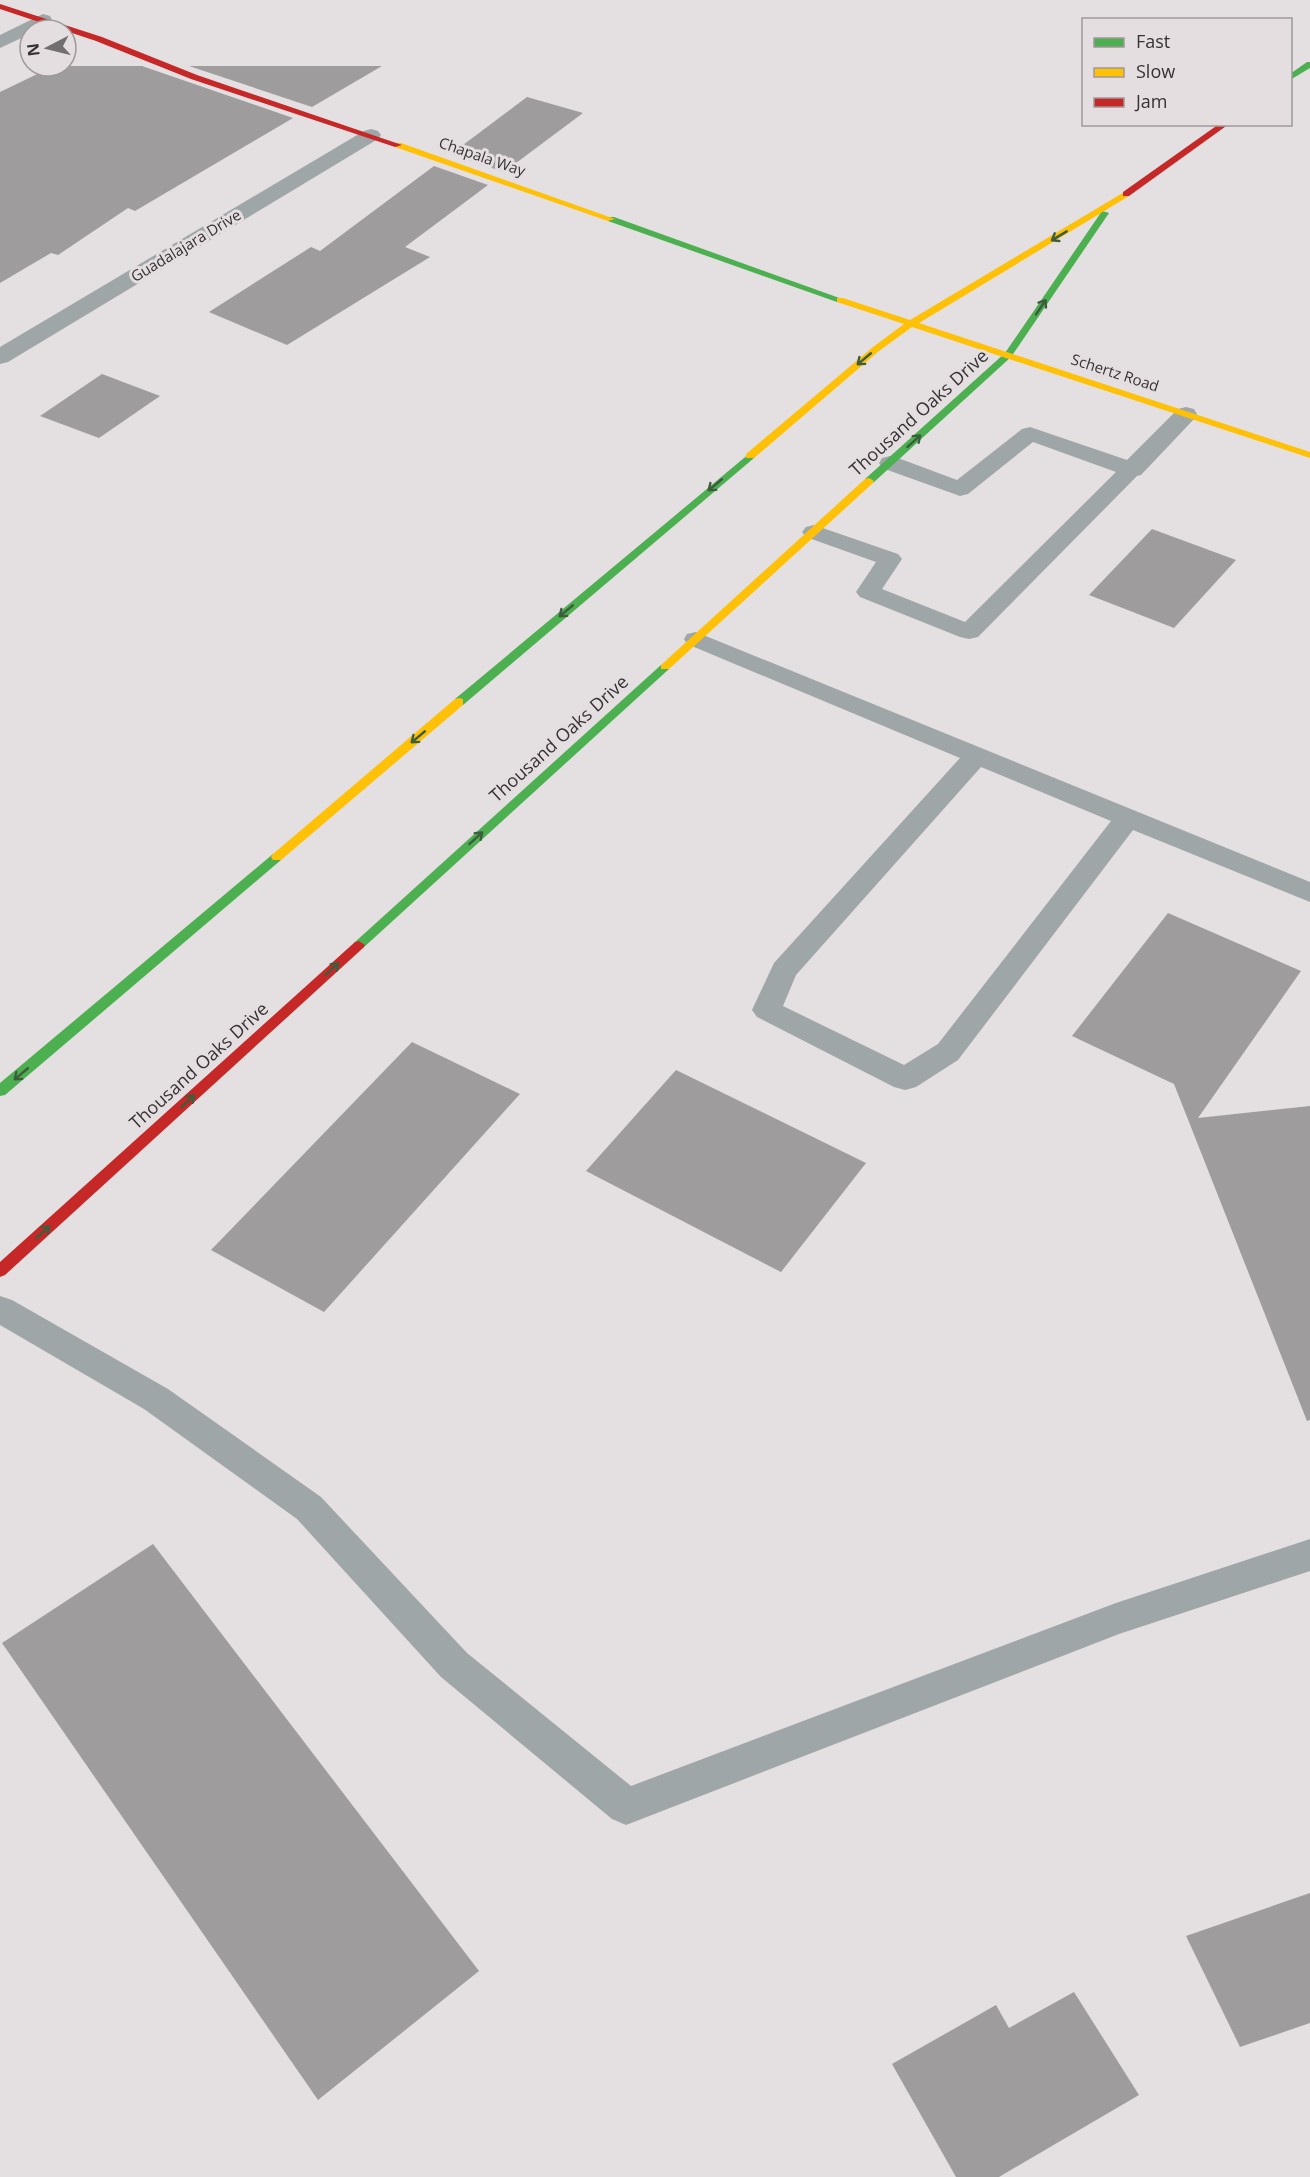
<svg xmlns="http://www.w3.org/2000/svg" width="1310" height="2177" viewBox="0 0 1310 2177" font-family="'Open Sans',sans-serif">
<rect width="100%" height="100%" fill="#e4dfe1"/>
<g fill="#9f9c9d">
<polygon points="54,66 142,66 293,118 135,211 128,208 58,255 51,253 0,283 0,92"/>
<polygon points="189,66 382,66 312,107"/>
<polygon points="527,97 583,113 504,172 451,154"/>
<polygon points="434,166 488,185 405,247 430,257 287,345 209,312 311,247 320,251"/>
<polygon points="102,374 160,396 99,438 40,416"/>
<polygon points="1152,529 1236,560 1174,628 1089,595"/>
<polygon points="1168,913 1301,971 1198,1118 1310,1106 1310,1420 1307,1421 1174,1084 1072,1036"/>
<polygon points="412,1042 520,1094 324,1312 211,1250"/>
<polygon points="676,1070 866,1163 781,1272 586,1171"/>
<polygon points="153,1544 479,1971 318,2100 2,1643"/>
<polygon points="1310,1893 1310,2023 1240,2047 1186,1936"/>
<polygon points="1074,1992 1139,2095 999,2177 956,2177 892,2064 996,2005 1009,2028"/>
</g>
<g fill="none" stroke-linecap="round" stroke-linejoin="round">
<g fill="#9ea6a8" fill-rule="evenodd">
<polygon points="1186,407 1194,409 1197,414 1194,419 1141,475 1137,476 978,637 969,639 960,637 860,597 856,592 876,562 806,537 802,532 806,527 814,525 898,554 902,559 882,589 965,622 1116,472 1033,442 968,494 960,496 882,468 879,463 882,458 890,456 898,458 957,480 1022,429 1030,427 1127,460 1178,409"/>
<path d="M696 632 1310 882V902L1133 830 958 1060 916 1087 905 1090 894 1087 757 1017 752 1010 774 963 960 758 687 644 684 639 687 634ZM981 767 1111 821 938 1044 904 1065 783 1006 796 975Z"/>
<polygon points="0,1296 12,1300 168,1389 321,1497 467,1653 631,1786 1116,1603 1310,1539 1310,1571 1119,1634 626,1825 612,1819 441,1677 297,1519 144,1409 0,1325"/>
</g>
<g fill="#9ea6a8" fill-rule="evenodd">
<path d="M43 14 50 16 52 20C47 27 39 30 30 30V34L0 48V35Z"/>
<polygon points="371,129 378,131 381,135 378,139 8,362 0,364 0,347 364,131"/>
</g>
<g fill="#4caf50" fill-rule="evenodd">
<polygon points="1307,62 1310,62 1310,68 1290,80 1290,74"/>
<polygon points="1102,211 1109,213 1011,357 873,483 865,483 865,479 1005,353"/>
<polygon points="608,217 614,217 845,300 837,302 608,221"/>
<polygon points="750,453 755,456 754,458 463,705 455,705 455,699"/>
<polygon points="665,664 669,665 669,669 363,948 355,948 353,945 355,942 661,665"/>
<polygon points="277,853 281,854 283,857 281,860 5,1095 0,1096 0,1083 273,854"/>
</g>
<g fill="#ffc107" fill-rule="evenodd">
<polygon points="395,143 401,143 615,219 608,221 395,147"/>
<polygon points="1126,191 1129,192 1129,196 919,323 1310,452 1310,458 912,327 879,351 754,458 746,458 746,454 873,347 904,324 837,302 837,298 843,298 910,320"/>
<polygon points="869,478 874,481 873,483 669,669 661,669 661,665 865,479"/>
<polygon points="459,698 463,699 463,705 281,860 273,860 271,857 273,854 455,699"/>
</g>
<g fill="#c62828" fill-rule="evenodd">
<polygon points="0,4 102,37 197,75 402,145 395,147 191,79 96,41 0,9"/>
<polygon points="1219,124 1229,124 1129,196 1123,196 1123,192"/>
<polygon points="359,941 365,945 363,948 5,1275 0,1277 0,1262 355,942"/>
</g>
</g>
<defs><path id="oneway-shaft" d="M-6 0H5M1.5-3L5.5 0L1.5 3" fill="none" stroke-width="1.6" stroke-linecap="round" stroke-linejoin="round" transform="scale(1.5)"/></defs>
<g stroke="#3c5e3d">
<use href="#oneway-shaft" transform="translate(1059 236) rotate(149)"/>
<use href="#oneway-shaft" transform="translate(1041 307) rotate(-56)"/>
<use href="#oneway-shaft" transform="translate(864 359) rotate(140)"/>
<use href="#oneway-shaft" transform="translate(914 441) rotate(-42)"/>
<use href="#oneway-shaft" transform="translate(715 485) rotate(140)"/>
<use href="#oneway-shaft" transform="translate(566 611) rotate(140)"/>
<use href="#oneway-shaft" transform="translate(418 737) rotate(140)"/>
<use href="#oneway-shaft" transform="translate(476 838) rotate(-42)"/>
<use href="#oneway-shaft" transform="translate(332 969) rotate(-42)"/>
<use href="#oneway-shaft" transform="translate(21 1074) rotate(140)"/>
<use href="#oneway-shaft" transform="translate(188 1101) rotate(-42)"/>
<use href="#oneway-shaft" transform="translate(43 1232) rotate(-42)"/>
</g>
<g text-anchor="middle" stroke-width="6" stroke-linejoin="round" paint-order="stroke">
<g font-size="15" fill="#343233" stroke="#e5dee0">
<text transform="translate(482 157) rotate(19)" y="5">Chapala Way</text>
<text transform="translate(186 246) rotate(-31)" y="5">Guadalajara Drive</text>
<text transform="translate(1115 373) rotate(18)" y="5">Schertz Road</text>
</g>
<g font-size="18" fill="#343233" stroke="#e5dee0">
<text transform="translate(919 413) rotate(-42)" y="6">Thousand Oaks Drive</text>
<text transform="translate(559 739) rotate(-42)" y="6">Thousand Oaks Drive</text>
<text transform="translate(199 1066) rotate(-42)" y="6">Thousand Oaks Drive</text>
</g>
</g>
<rect x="1082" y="18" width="210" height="108" fill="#e5dee0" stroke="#9e999b" stroke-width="1.5"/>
<rect x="1094" y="38" width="30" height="9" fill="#4caf50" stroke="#9e999b" stroke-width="1.5"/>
<text x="1136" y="48" font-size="18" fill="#343233">Fast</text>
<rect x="1094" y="68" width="30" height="9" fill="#ffc107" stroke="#9e999b" stroke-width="1.5"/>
<text x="1136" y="78" font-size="18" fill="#343233">Slow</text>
<rect x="1094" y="98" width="30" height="9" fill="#c62828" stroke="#9e999b" stroke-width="1.5"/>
<text x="1136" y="108" font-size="18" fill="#343233">Jam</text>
<g transform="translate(48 48) rotate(263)"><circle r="28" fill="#e5dee0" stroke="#9e999b" stroke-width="1.5"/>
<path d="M0-4.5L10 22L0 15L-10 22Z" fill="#726f70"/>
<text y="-9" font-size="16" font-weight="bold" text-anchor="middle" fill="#343233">N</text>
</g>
</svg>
